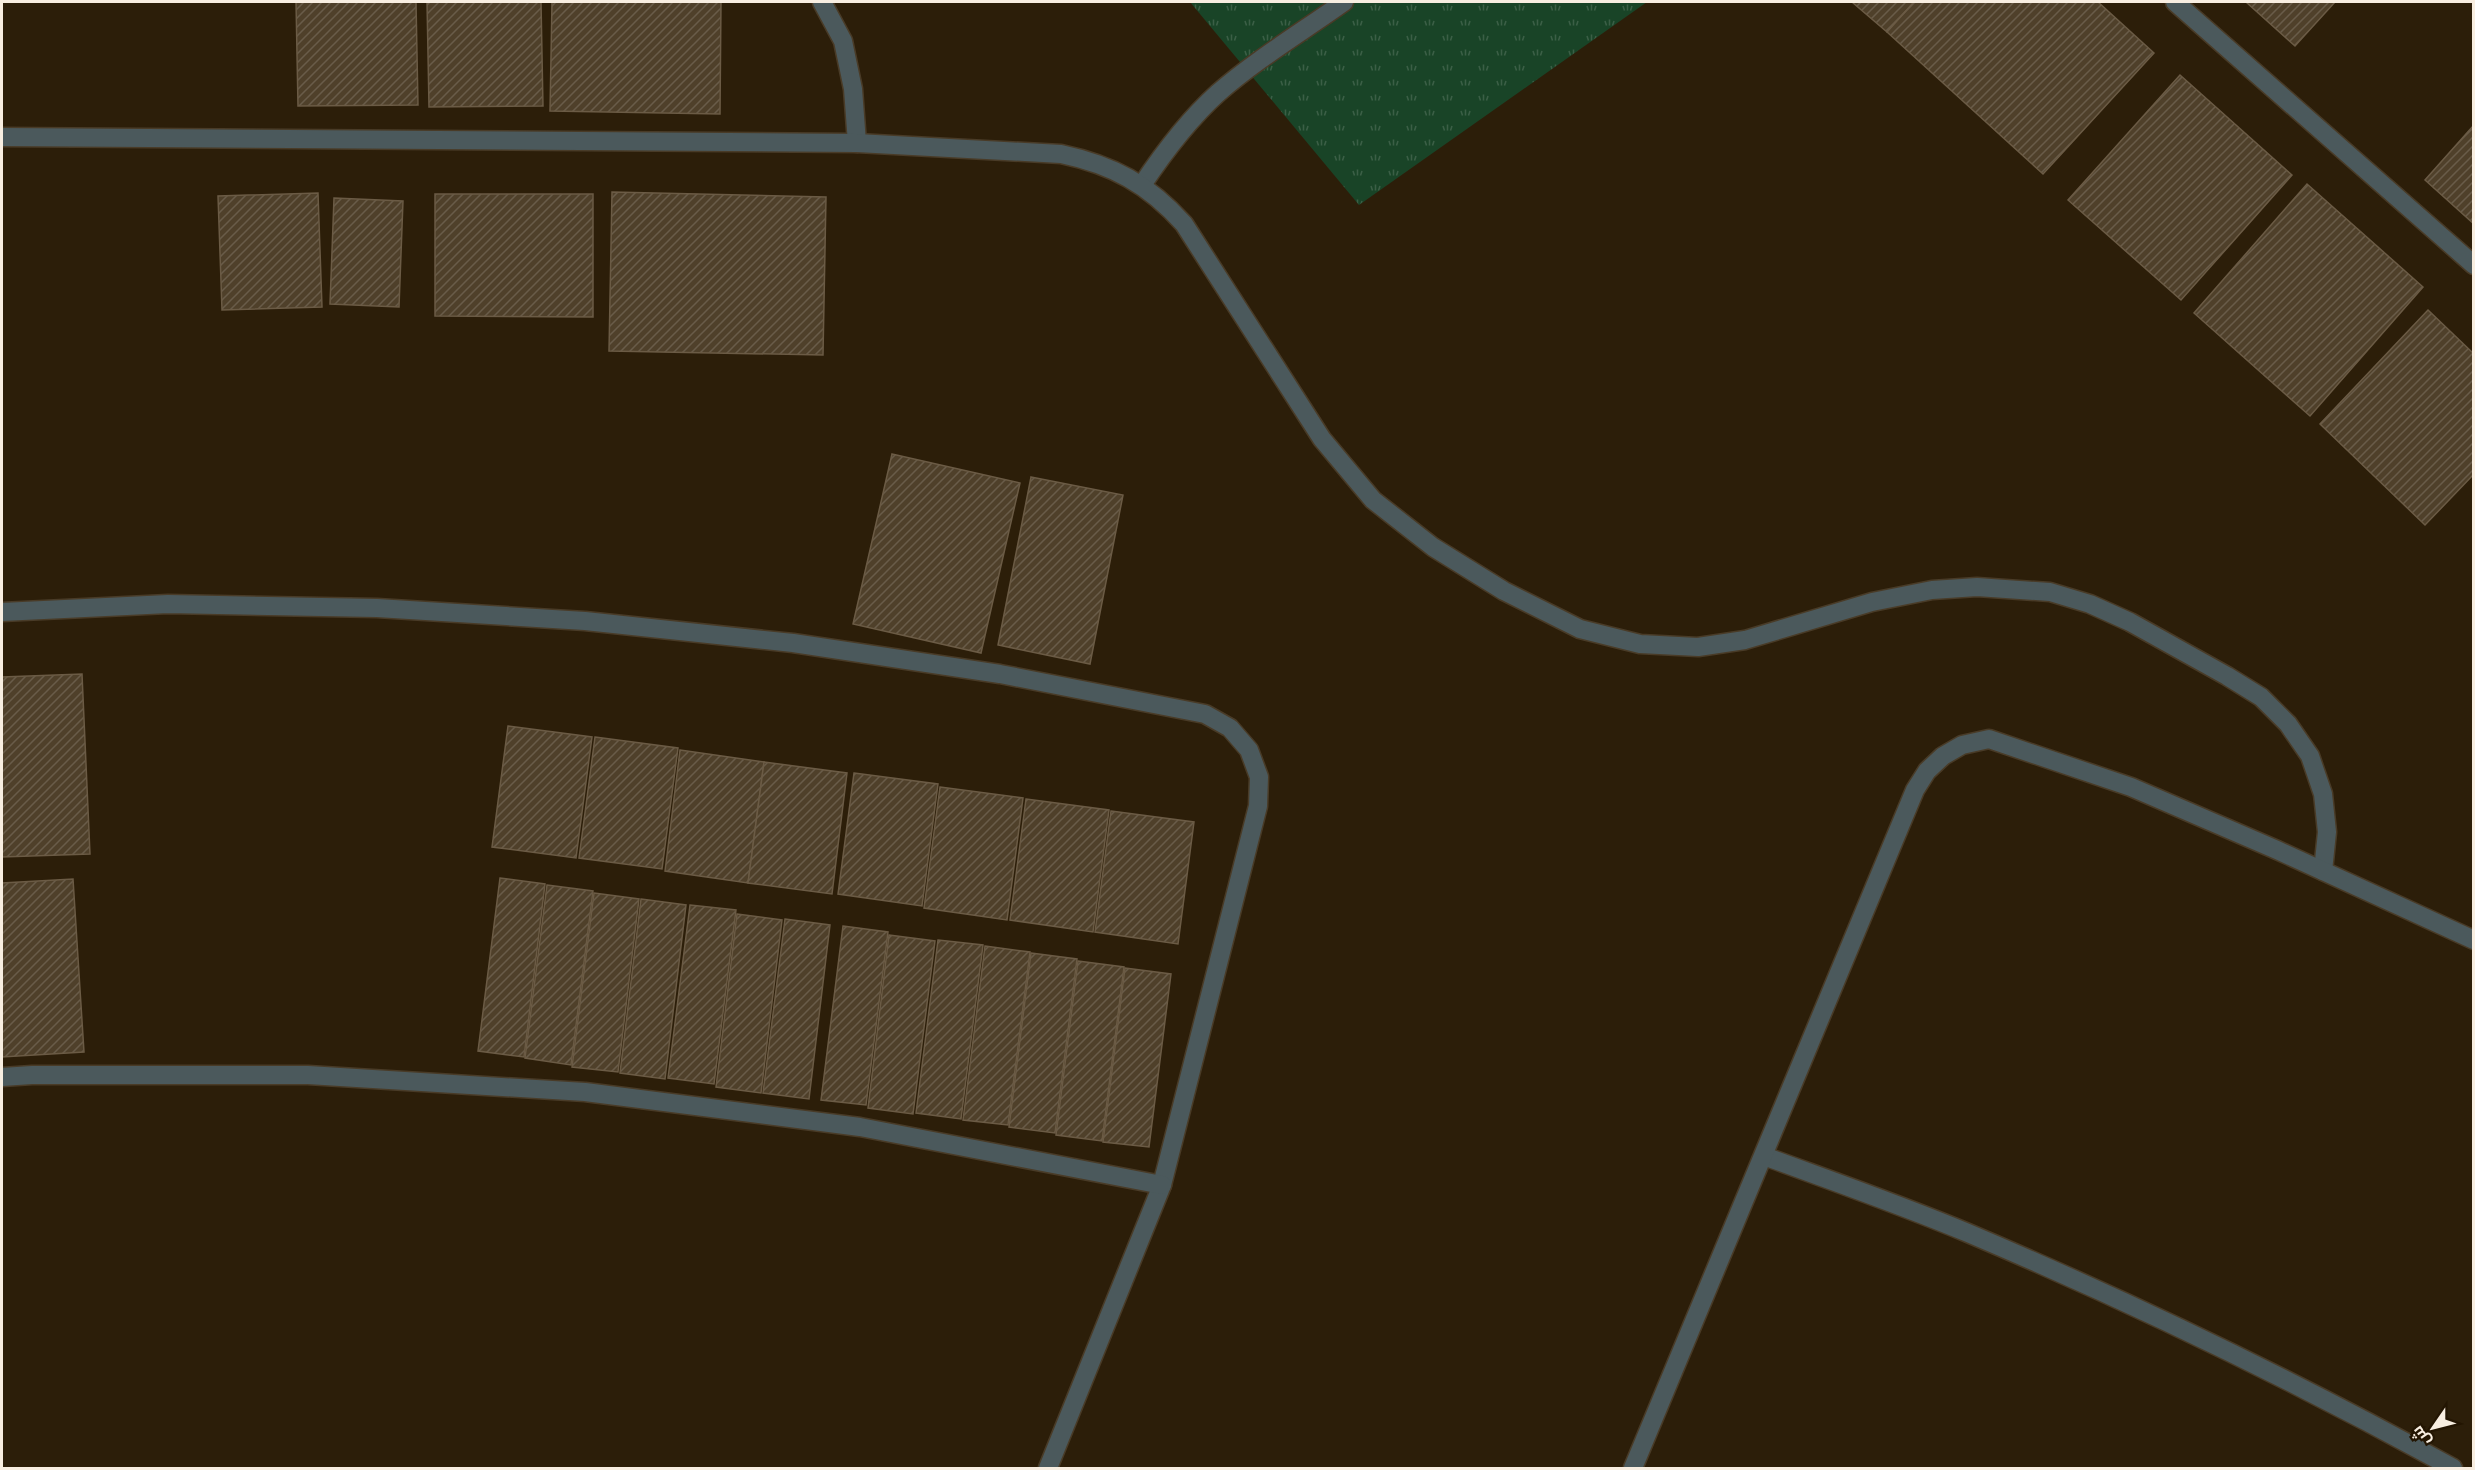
<svg xmlns="http://www.w3.org/2000/svg" width="2475" height="1470" viewBox="0 0 2475 1470" font-family="'Fira Sans Condensed',Cairo,sans-serif">
<defs>
<pattern id="grass-tufts" width="24" height="20" patternUnits="userSpaceOnUse" patternTransform="scale(1.5)"><rect width="24" height="20" fill="#194427"/><path d="M3 7l-1-3M5 7V3M7 7l1-3M15 17l-1-3M17 17v-4M19 17l1-3" fill="none" stroke="#3b5f46"/></pattern>
<pattern id="building-hatch" width="6" height="6" patternUnits="userSpaceOnUse" patternTransform="scale(1.5)"><rect width="6" height="6" fill="#4f402a"/><path d="M-1 1l2-2M0 6l6-6M5 7l2-2" fill="none" stroke="#695c49"/></pattern>
</defs>
<rect width="100%" height="100%" fill="#2c1e09"/>
<polygon fill="url(#grass-tufts)" points="1190,2 1647,2 1359,205"/>
<g fill="url(#building-hatch)" stroke="#6b5b45" stroke-width="1.5">
<polygon points="296,2 416,2 418,105 298,106"/>
<polygon points="427,2 541,2 543,106 429,107"/>
<polygon points="552,2 721,2 720,114 550,111"/>
<polygon points="1852,2 1914,2 1887,32"/>
<polygon points="1914,2 2098,2 2154,53 2043,174 1887,32"/>
<polygon points="2246,2 2335,2 2295,46"/>
<polygon points="2180,75 2292,175 2181,300 2068,200"/>
<polygon points="2474,125 2474,224 2425,180"/>
<polygon points="2307,184 2423,287 2310,416 2194,313"/>
<polygon points="612,192 826,197 823,355 609,351"/>
<polygon points="318,193 322,307 222,310 218,196"/>
<polygon points="435,194 593,194 593,317 435,316"/>
<polygon points="334,198 403,201 399,307 330,304"/>
<polygon points="2428,310 2474,354 2474,474 2425,525 2320,424"/>
<polygon points="892,454 1020,483 981,653 853,624"/>
<polygon points="1031,477 1123,495 1090,664 998,645"/>
<polygon points="82,674 90,854 2,857 2,677"/>
<polygon points="508,726 592,737 576,858 492,847"/>
<polygon points="595,737 678,748 662,869 579,858"/>
<polygon points="680,750 764,762 748,883 665,871"/>
<polygon points="764,762 847,773 832,894 748,883"/>
<polygon points="854,773 938,784 922,906 838,894"/>
<polygon points="940,787 1023,798 1007,920 924,908"/>
<polygon points="1026,799 1109,810 1093,932 1010,920"/>
<polygon points="1111,811 1194,822 1178,944 1095,932"/>
<polygon points="500,878 545,884 524,1057 478,1051"/>
<polygon points="73,879 84,1052 2,1057 2,883"/>
<polygon points="547,885 593,891 571,1065 525,1058"/>
<polygon points="594,893 639,899 618,1072 572,1067"/>
<polygon points="641,899 686,905 665,1079 620,1073"/>
<polygon points="690,905 736,910 714,1084 668,1078"/>
<polygon points="737,914 782,920 761,1093 716,1087"/>
<polygon points="785,919 830,925 809,1099 763,1093"/>
<polygon points="843,926 888,932 866,1105 821,1100"/>
<polygon points="889,935 935,941 913,1114 868,1108"/>
<polygon points="938,940 983,945 961,1119 916,1113"/>
<polygon points="985,946 1030,952 1008,1125 963,1120"/>
<polygon points="1031,953 1077,959 1055,1133 1009,1127"/>
<polygon points="1078,961 1124,967 1102,1141 1056,1135"/>
<polygon points="1125,968 1171,974 1149,1147 1103,1142"/>
</g>
<g fill="none" stroke-linecap="round" stroke-linejoin="round">
<defs>
<path id="lane" d="M1142 185C1164 152 1188 120 1218 93 1257 59 1302 32 1344 2"/>
<g id="street">
<polyline points="822,2 843,41 853,89 857,143"/>
<polyline points="2175,2 2474,265"/>
<path d="M2 137 857 143 1061 154C1113 165 1148 184 1184 224L1322 439 1373 500 1433 547 1504 591 1580 629 1640 644 1698 647 1745 640 1872 602 1932 590 1977 587 2050 592 2090 604 2130 622 2227 676 2261 697 2288 724 2310 756 2323 794 2327 832 2323 871"/>
<polyline points="2,612 168,604 377,608 585,621 793,643 1000,674 1205,714 1230,728 1249,750 1259,777 1258,806 1162,1185 1048,1468"/>
<polyline points="2,1077 32,1075 308,1075 585,1092 860,1127 1162,1185"/>
<path d="M1764 1156C1832 1181 1901 1205 1968 1233 2133 1303 2295 1381 2453 1468"/>
<polyline points="1633,1468 1915,790 1927,771 1943,756 1962,745 1989,739 2131,787 2277,850 2474,940"/>
</g>
</defs>
<use href="#lane" stroke="#493b27" stroke-width="21"/>
<use href="#street" stroke="#493b27" stroke-width="21"/>
<use href="#lane" stroke="#4b595c" stroke-width="18"/>
<use href="#street" stroke="#4b595c" stroke-width="18"/>
</g>
<rect width="2475" height="1470" fill="none" stroke="#f8eee1" stroke-width="6"/>
<g transform="translate(2433 1428) rotate(235)" stroke="#231502" stroke-width="4.5" paint-order="stroke">
<path d="M0-4.5L10 22L0 15L-10 22Z" fill="#f8eee1"/>
<text y="-9" font-size="16" font-weight="bold" text-anchor="middle" fill="#f8eee1">ش</text>
</g>
</svg>
